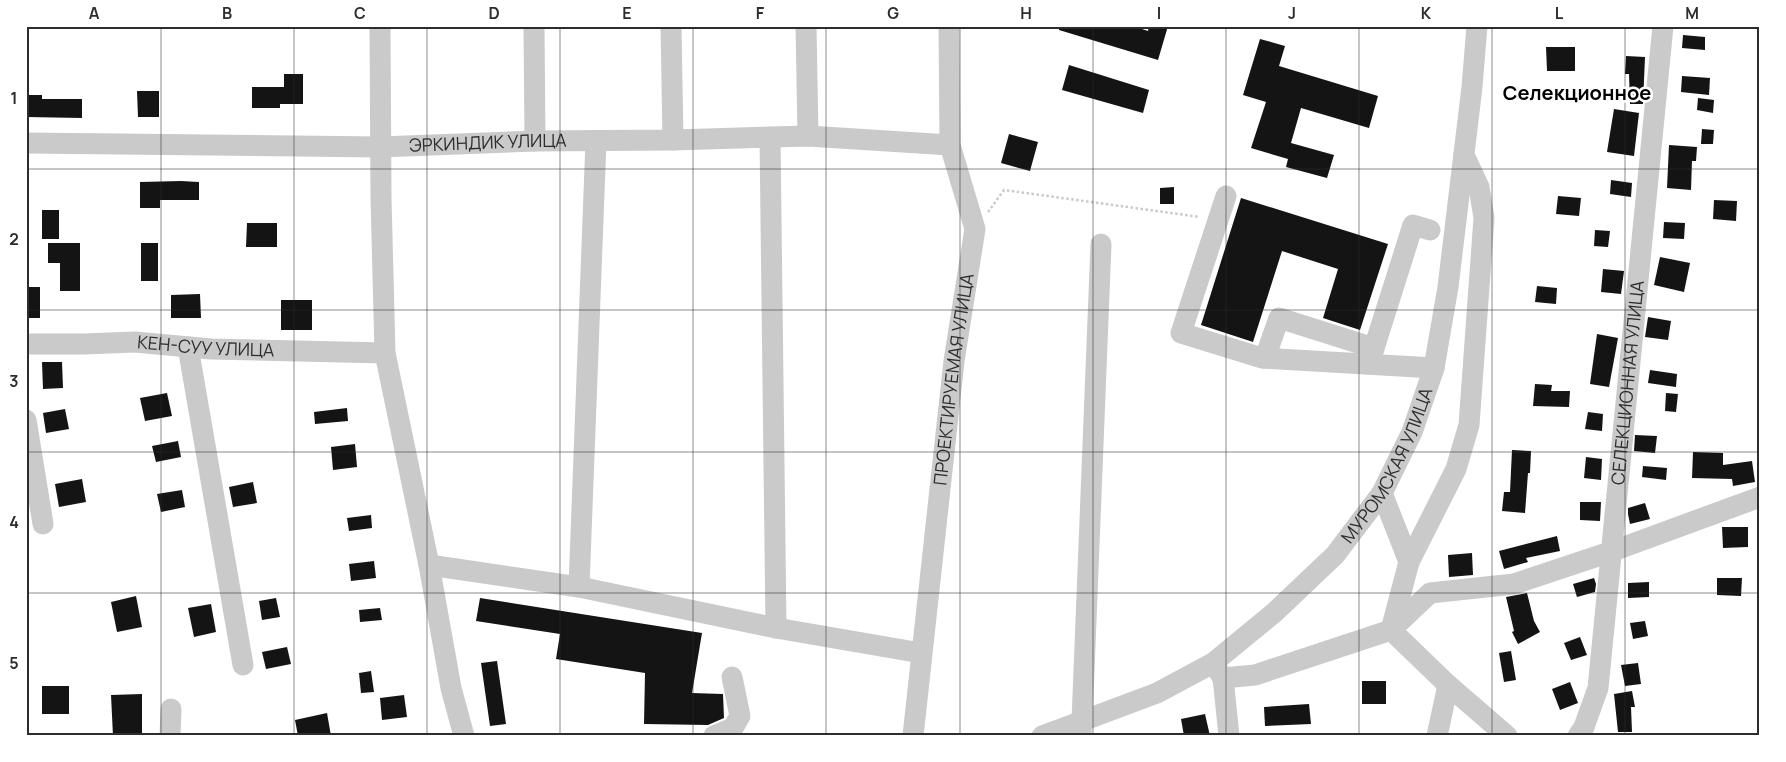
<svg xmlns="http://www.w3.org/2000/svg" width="1786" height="762" viewBox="0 0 1786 762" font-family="Manrope,sans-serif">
<rect width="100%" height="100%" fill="#fff"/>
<g fill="#141414">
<polygon points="1059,26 1133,26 1148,31 1149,26 1168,26 1158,60 1059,30"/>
<polygon points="1683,35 1705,37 1705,50 1682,48"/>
<polygon points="1260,39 1285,46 1279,66 1378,96 1369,128 1301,108 1291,143 1334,155 1327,178 1286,167 1288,159 1251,148 1266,102 1243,95"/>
<polygon points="1546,47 1575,47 1575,71 1547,71"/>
<polygon points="1626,56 1645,57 1643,104 1630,104 1629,74 1625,74"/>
<polygon points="1069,65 1149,90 1143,113 1062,90"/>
<polygon points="284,74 303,74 303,104 280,104 280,108 252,108 252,87 284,87"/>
<polygon points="1682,76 1710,78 1709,95 1681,92"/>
<polygon points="137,91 159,91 159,117 138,117"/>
<polygon points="26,95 42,95 42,99 82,99 82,118 26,117"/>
<polygon points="1698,98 1714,100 1713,113 1697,110"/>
<polygon points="1614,109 1639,113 1634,156 1607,152"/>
<polygon points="1702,129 1714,130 1713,144 1701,144"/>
<polygon points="1009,134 1038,142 1030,171 1001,163"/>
<polygon points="1669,145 1697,147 1696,161 1692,161 1691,190 1667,188"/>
<polygon points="1611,180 1632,183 1631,197 1610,194"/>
<polygon points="181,181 199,182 199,200 160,200 160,208 140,208 140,182"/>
<polygon points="1174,187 1174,204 1160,204 1160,188"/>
<polygon points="1558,196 1581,198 1579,216 1556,214"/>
<polygon points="1241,198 1388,244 1360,330 1323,318 1338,269 1282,251 1253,342 1201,325"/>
<polygon points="1714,200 1737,201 1736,221 1713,219"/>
<rect x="42" y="210" width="17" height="29"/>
<polygon points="1664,222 1685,223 1684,239 1663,238"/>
<polygon points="247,223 277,223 277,247 246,247"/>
<polygon points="1595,230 1610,231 1608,247 1594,246"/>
<polygon points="48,243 80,243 80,291 60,291 60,263 48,263"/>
<rect x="141" y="243" width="17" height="38"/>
<polygon points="1660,257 1690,263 1684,292 1654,285"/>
<polygon points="1603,269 1624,271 1621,294 1601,292"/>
<polygon points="1537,286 1557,288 1556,304 1535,302"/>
<rect x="26" y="287" width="14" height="31"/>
<polygon points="200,294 201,318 171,318 171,295"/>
<rect x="281" y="300" width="31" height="30"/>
<polygon points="1648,317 1671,321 1668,340 1645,337"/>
<polygon points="1597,334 1618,338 1609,387 1590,384"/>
<polygon points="42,362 62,362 63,388 43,389"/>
<polygon points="1650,370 1677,374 1676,387 1648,383"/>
<polygon points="1535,384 1552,385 1551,391 1570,391 1569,407 1533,406"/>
<polygon points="167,393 172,416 145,421 140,398"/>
<polygon points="1666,393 1678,394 1676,412 1665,411"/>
<polygon points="347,408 348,421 315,424 314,412"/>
<polygon points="65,409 69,429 46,433 43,413"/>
<polygon points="1588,412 1603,414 1602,431 1585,429"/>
<polygon points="1635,435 1657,436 1655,453 1634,451"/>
<polygon points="178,441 181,457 156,462 152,446"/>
<polygon points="355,444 357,467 333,470 331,447"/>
<polygon points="1512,450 1531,451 1530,473 1528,473 1525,513 1502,511 1504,492 1510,492"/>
<polygon points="1693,452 1723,453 1723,465 1752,461 1755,482 1733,486 1732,479 1692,478"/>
<polygon points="1586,457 1602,459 1601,480 1584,478"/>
<polygon points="1643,466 1667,468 1666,480 1642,477"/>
<polygon points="82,479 86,502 59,507 55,484"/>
<polygon points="253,482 257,503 233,507 229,487"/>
<polygon points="182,490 185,507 161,512 157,494"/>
<polygon points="1580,502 1601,502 1600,521 1580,520"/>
<polygon points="1645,503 1650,519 1630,524 1628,514 1628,508"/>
<polygon points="371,515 372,528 349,531 347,518"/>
<polygon points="1722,527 1748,527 1748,547 1723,548"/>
<polygon points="1557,536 1560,551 1526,558 1528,562 1504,569 1499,551"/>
<polygon points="1472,553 1473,575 1449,577 1448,555"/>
<polygon points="374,561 376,578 351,581 349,564"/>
<polygon points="1594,578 1596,584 1595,592 1577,597 1573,584"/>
<polygon points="1717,578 1742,578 1741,596 1717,595"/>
<polygon points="1649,582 1649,597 1628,598 1628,583"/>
<polygon points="1527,593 1534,621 1540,632 1518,644 1512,632 1514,631 1506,597"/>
<polygon points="136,596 142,627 117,632 111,602"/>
<polygon points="276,598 280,617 262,620 259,601"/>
<polygon points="480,598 702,633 692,693 723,694 724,718 708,725 644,724 645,673 556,659 560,634 476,621"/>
<polygon points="211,604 216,632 194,637 188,608"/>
<polygon points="380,608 382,620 360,622 359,610"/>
<polygon points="1645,621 1648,636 1633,639 1630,623"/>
<polygon points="1580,637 1587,655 1571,660 1564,643"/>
<polygon points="287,647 291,664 266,669 262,652"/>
<polygon points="1511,651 1516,680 1504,682 1499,653"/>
<polygon points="497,661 506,724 490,726 481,663"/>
<polygon points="1638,663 1641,684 1625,686 1621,665"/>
<polygon points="371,671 374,692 361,693 359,673"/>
<rect x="1362" y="681" width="24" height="23"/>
<polygon points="1570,682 1578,703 1560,710 1552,689"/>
<rect x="42" y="686" width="27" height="28"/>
<polygon points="1632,691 1635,707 1631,707 1632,732 1618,732 1614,694"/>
<polygon points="142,694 142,736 113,736 111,695"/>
<polygon points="404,695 407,717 382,720 380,698"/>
<polygon points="1309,704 1311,724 1265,726 1264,707"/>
<polygon points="327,713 331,736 298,736 295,720"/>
<polygon points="1205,714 1210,736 1184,736 1181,719"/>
</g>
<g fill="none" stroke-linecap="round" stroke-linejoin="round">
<polyline stroke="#cacaca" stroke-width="2.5" stroke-dasharray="2.5 2.5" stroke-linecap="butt" points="988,212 1004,190 1200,217"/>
<g stroke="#cacaca" stroke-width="21">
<polyline points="380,26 381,198 385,353 429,565 451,688 464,736"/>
<polyline points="534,26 535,141"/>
<polyline points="671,26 673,140"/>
<polyline points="806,26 808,136"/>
<polyline points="770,137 776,628"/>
<path id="s1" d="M26 143 380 147 535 141 673 140 808 136 950 145"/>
<polyline points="1464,155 1479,187 1484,218 1469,425 1456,469 1409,562 1391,630 1448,685 1507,736"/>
<polyline points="1226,196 1181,333 1262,358 1434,368"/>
<path id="s2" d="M26 344H84L135 342 211 349 385 353"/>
<polyline points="188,347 243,665"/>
<polyline points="1265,358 1279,318 1374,348"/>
<polyline points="1369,364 1413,225 1430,230"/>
<polyline points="26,420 43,524"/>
<polyline points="1382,493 1409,562"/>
<polyline points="429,565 579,587 776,628 921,653"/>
<polyline points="579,587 596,141"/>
<polyline points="1213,663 1223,678 1255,675 1391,630 1430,593 1514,584 1613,551 1760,497"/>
<polyline points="1223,678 1229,736"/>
<polyline points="1081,733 1082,721 1101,244"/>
<polyline points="170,736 171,709"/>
<polyline points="714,736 733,728 740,716 732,677"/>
<path id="s3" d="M913 736 954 361 975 229 950 145 949 26"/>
<path id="s4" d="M1042 736 1157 693 1213 663 1275 612 1335 555 1382 493 1412 432 1434 368 1448 287 1472 87 1477 26"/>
<polyline points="1437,736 1448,685"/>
<path id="s5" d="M1578 736 1584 727 1598 688 1663 26"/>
</g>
</g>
<path fill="none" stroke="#2d2d2d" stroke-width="1" stroke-opacity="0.55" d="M161 26V736M294 26V736M427 26V736M560 26V736M693 26V736M826 26V736M960 26V736M1093 26V736M1226 26V736M1359 26V736M1492 26V736M1625 26V736M26 169H1760M26 310H1760M26 452H1760M26 593H1760"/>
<g text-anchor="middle" stroke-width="5" stroke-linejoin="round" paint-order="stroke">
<g font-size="18" fill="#2d2d2d" stroke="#fff">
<text dy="6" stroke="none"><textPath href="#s1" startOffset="462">ЭРКИНДИК УЛИЦА</textPath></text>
<text dy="6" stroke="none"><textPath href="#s2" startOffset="180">КЕН-СУУ УЛИЦА</textPath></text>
<text dy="6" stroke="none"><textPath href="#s3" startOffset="359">ПРОЕКТИРУЕМАЯ УЛИЦА</textPath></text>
<text dy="6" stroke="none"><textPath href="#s5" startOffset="359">СЕЛЕКЦИОННАЯ УЛИЦА</textPath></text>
<text dy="6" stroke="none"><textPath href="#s4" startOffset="454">МУРОМСКАЯ УЛИЦА</textPath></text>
</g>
<g font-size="20" font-weight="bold" fill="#000" stroke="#fff">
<text x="1577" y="100">Селекционное</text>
</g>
</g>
<rect width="1786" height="762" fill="none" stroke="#ffffff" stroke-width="55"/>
<rect x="28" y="28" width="1730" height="706" fill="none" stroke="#2d2d2d" stroke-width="2"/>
<g font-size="16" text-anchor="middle" font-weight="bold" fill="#2d2d2d">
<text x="94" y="19">A</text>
<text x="227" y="19">B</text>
<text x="360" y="19">C</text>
<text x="494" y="19">D</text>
<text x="627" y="19">E</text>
<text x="760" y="19">F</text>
<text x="893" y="19">G</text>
<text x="1026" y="19">H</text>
<text x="1159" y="19">I</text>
<text x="1292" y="19">J</text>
<text x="1426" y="19">K</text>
<text x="1559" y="19">L</text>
<text x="1692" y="19">M</text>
<text x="14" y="104">1</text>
<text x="14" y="245">2</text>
<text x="14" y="387">3</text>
<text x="14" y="528">4</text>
<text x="14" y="669">5</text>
</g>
</svg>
